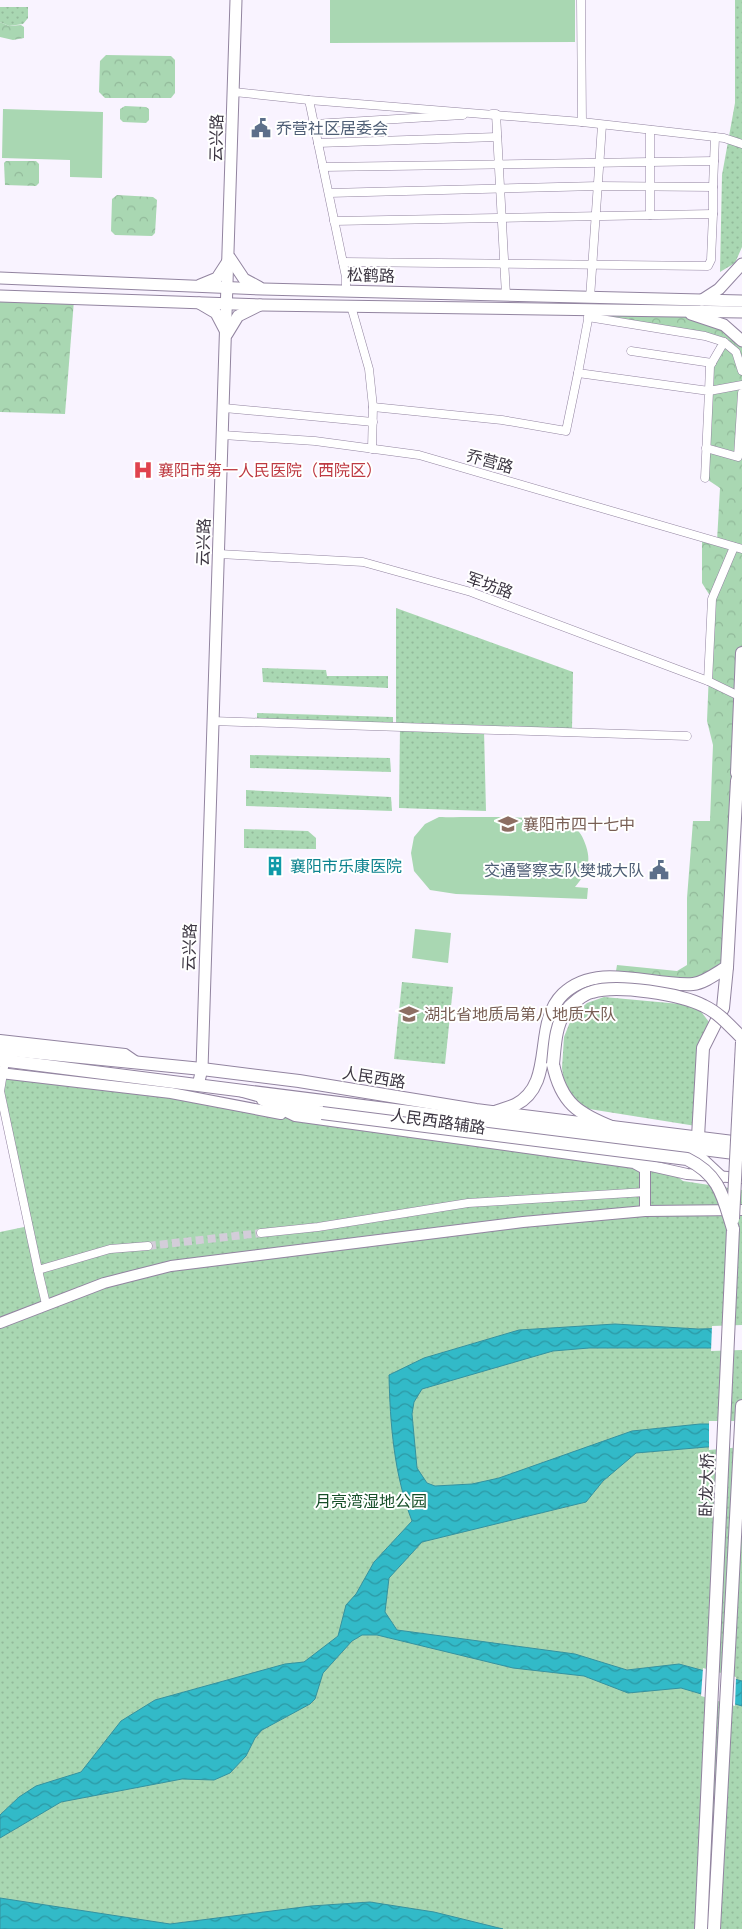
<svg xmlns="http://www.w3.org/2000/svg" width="742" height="1929" viewBox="0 0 742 1929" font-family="'Fira Sans','Noto Sans SC',sans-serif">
<defs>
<pattern id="forest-crowns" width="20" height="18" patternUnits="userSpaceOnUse" patternTransform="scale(1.25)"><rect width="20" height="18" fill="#a9d7b2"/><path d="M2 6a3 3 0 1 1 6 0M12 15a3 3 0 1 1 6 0" fill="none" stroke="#92b99a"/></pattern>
<pattern id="park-dots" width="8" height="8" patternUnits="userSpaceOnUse" patternTransform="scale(1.25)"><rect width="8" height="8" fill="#a9d7b2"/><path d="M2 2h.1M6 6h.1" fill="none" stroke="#92b99a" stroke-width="1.8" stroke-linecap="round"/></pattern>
<pattern id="water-waves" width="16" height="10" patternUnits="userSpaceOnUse" patternTransform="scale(1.25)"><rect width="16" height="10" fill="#32bac8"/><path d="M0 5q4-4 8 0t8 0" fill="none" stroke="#2c98a4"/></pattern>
</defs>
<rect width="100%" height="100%" fill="#f9f3ff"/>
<g fill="#a9d7b2">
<polygon points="330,0 575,0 575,42 330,43"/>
<polygon points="3,109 103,112 102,178 70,177 70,160 2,158"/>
<path d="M439 817C468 818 548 814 570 825 580 830 583 837 586 846 592 864 586 874 575 887L588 888 587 899 456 894 430 890 414 871 411 853 414 837 425 824Z"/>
<polygon points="415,929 451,933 448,963 412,958"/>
</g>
<g fill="url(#forest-crowns)">
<polygon points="0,22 9,26 21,25 24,27 24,38 13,40 0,37"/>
<polygon points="106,55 171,56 175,60 175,93 171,98 105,98 99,92 100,61"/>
<polygon points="125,106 146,107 149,109 149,120 146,123 123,122 120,119 120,109"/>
<polygon points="6,161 36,161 39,164 39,183 36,186 5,185 4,163"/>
<polygon points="117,195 153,197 157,200 155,233 152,236 115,235 111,231 112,199"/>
<polygon points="0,296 74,300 65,414 0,412"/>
<polygon points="590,309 678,310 724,325 742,341 742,653 727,967 694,984 615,977 617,965 677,971 687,965 687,898 693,821 710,821 713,745 707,721 712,599 702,583 702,537 717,541 720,488 705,478 712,363 718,341 588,317"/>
</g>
<g fill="url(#park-dots)">
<polygon points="735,0 742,0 742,247 735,263 720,272 722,175 735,103"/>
<polygon points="0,7 28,7 28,18 23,24 9,26 0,22"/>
<polygon points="396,608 573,672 572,729 396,723"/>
<polygon points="262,668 326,670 327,676 388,676 388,688 263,682"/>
<polygon points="257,713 393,717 393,727 257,722"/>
<polygon points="400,727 484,730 486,811 399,808"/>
<polygon points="250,755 390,758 391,772 250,768"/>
<polygon points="246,790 391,797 392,811 246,806"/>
<polygon points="244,829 308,831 316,838 316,849 244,848"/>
<polygon points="402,982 453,987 445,1064 394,1059"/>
<polygon points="604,997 680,1004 699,1009 709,1022 699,1047 696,1126 583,1108 565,1089 562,1068 564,1037 572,1017 587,1003"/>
<polygon points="3,1074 668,1169 683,1181 742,1190 742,1929 124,1929 0,1908 0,1232 29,1226 0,1091"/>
</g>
<g fill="url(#water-waves)" stroke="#3592a0">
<path d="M615 1324 698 1329 742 1328V1348H589L553 1351 422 1389 414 1402 412 1414 417 1468 427 1483 435 1486 472 1484 499 1478 632 1431 700 1424H742V1444L636 1453 603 1481 586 1502 422 1542 389 1578 385 1612 397 1630 575 1654 627 1670 679 1664 742 1681V1706L681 1688 628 1693 584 1676 513 1668 377 1635H362L352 1641 323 1673 315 1699 310 1704 262 1730 255 1738 246 1756 230 1773 214 1780 182 1779 61 1802 0 1838V1815L19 1797 36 1786 81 1772 121 1721 155 1700 285 1664 304 1662 338 1636 346 1605 356 1594 374 1562 412 1521C394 1475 390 1423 389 1375L424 1358 519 1330Z"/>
<polygon points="0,1898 170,1924 311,1906 370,1902 434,1912 503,1929 0,1929"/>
</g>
<g fill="#f9f3ff">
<polygon points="742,1325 742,1350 711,1351 712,1326"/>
<polygon points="709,1421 742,1421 742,1447 709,1450"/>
<polygon points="703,1668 736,1677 735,1706 701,1696"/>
</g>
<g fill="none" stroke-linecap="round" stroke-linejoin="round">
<polyline stroke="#d3cdd9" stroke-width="8" stroke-dasharray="8 4" stroke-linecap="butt" points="148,1246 261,1233"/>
<defs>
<g id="minor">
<polyline points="581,0 582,122"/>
<polyline points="234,92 309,100 582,122 724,138 742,144"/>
<polyline points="309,100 346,277 346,291"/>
<polyline points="492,114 496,114 506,295"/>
<polyline points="314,124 463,115"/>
<polyline points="318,143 497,137"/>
<polyline points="323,167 714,161"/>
<polyline points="713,187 715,137"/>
<polyline points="329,193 598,186 713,187 713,214"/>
<polyline points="650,215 650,130"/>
<polyline points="334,221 713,214 711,260 708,266 343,262"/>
<polyline points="590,298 602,125"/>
<polyline points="351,306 369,369 373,407 372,449"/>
<polyline points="590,309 578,373 709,391 705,478"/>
<polyline points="588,317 705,336 724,342 710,366 709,391 742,385"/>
<polyline points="724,342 736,352 742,371"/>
<polyline points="631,351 712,363"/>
<polyline points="373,407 502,420 566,431 578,373"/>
<polyline points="224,408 373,422"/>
<polyline points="223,435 315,441 419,455 742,549"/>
<polyline points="706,448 738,457 742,393"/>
<polyline points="219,554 363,562 471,592 708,681 739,696"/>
<polyline points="708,681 712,599 734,547"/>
<polyline points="212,721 687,736"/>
<polyline points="5,1061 0,1091 38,1270 110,1249 148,1246"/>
<polyline points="261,1233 318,1227 468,1203 646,1192"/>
<polyline points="38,1270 46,1304"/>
</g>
<g id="tertiary">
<polyline points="0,1040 125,1054 138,1063"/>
<polyline points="0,1073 171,1093 281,1114"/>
<polyline points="262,1100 295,1116 634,1163 645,1169 645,1211"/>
<polyline points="690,1147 722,1177"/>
<polyline points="638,1163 687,1174 742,1178"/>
<polyline points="0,1323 104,1283 171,1266 523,1222 645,1211 742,1210"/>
</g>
<g id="secondary">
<polyline points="0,278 263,289 742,301"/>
<polyline points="200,285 217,278 230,258 244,279 259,287"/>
<polyline points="0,296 262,305 742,312"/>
<polyline points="702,300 719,289 742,264"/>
<polyline points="199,303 216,313 227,334 238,316 260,305"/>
<polyline points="691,314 724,325 742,341"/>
<path d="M198 1085 202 1069C212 713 228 357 236 0"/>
</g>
<g id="primary">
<polyline points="0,1049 202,1069 299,1081 476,1110 742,1143"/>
<polyline points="0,1060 742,1154"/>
<polyline points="698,1137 703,1048 723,1008 727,967"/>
</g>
<g id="trunk">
<polyline points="737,773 742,653"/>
<path d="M553 1064C561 1103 578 1114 614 1128"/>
<polyline points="243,1091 322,1113"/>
<path d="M493 1113C500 1110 508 1108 515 1105 557 1084 532 1024 563 994 598 961 651 987 693 984 704 983 717 973 727 967L737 781 742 764"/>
<polyline points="701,1929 733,1229"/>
<polyline points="714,1929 742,1406"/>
</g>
</defs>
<use href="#minor" stroke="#9284a0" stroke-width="9"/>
<use href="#tertiary" stroke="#9284a0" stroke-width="12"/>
<use href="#secondary" stroke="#9284a0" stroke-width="13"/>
<use href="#primary" stroke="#9284a0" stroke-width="14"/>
<use href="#trunk" stroke="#9284a0" stroke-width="14"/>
<use href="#minor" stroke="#fff" stroke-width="8"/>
<use href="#tertiary" stroke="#fff" stroke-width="10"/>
<use href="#secondary" stroke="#fff" stroke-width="11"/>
<use href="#primary" stroke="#fff" stroke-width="12"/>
<use href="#trunk" stroke="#fff" stroke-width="12"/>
<defs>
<g id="trunk-bridge">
<path d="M553 1064C555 1046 555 1027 565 1012 571 1004 583 994 592 992 617 984 681 994 704 1006 719 1013 730 1026 742 1038"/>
<path d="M322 1113 687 1159C720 1175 723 1197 733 1229"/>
<polyline points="733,1219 742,1042"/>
</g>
</defs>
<use href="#trunk-bridge" stroke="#9284a0" stroke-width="14" stroke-linecap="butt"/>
<use href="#trunk-bridge" stroke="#fff" stroke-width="12"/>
</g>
<defs>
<symbol id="civic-bare" viewBox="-9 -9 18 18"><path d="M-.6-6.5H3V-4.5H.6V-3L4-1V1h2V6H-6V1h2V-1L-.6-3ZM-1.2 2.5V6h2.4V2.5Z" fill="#5c6f8a" stroke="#fff" stroke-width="2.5" paint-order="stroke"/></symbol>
<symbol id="hospital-bare" viewBox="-9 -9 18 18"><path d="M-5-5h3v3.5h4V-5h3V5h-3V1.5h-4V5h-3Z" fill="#e0444e" stroke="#fff" stroke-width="2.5" paint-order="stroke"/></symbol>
<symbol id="school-bare" viewBox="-9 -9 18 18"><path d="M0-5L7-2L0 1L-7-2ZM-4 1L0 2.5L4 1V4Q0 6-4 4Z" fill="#8d6e63" stroke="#fff" stroke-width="2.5" paint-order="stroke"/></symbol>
<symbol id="building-bare" viewBox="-9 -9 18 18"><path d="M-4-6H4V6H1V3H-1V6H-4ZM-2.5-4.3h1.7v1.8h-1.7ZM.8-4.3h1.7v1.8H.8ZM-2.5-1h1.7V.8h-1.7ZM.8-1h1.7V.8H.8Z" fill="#0f9aa8" stroke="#fff" stroke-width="2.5" paint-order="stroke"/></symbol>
<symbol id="university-bare" viewBox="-9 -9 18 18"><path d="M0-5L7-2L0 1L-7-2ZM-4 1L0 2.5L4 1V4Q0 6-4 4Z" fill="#8d6e63" stroke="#fff" stroke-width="2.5" paint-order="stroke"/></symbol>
</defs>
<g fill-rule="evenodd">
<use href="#civic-bare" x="247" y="114" width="28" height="28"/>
<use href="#hospital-bare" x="129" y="456" width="28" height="28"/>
<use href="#school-bare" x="494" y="810" width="28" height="28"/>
<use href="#building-bare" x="261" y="852" width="28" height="28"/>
<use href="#civic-bare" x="645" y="856" width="28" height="28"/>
<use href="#university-bare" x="395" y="1000" width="28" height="28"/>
</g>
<g text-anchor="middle" stroke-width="4" stroke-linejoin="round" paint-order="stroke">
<g font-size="16" fill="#4e5e75" stroke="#fff" text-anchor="start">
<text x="276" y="134">乔营社区居委会</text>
<text x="644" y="876" text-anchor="end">交通警察支队樊城大队</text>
</g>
<g font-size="16" fill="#3c3642" stroke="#fff">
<text transform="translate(216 138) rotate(-89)" y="6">云兴路</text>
<text transform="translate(371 275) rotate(2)" y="6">松鹤路</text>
<text transform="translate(490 461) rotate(16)" y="6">乔营路</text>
<text transform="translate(203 542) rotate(-88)" y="6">云兴路</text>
<text transform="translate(490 585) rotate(19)" y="6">军坊路</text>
<text transform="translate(189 947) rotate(-88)" y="6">云兴路</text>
<text transform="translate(374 1077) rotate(9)" y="6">人民西路</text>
<text transform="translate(438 1121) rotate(8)" y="6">人民西路辅路</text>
<text transform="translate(706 1485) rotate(-88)" y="6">卧龙大桥</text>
</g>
<g font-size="16" fill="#be3a42" stroke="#fff" text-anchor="start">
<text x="158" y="476">襄阳市第一人民医院（西院区）</text>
</g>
<g font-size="16" fill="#785e54" stroke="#fff" text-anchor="start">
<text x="523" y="830">襄阳市四十七中</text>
<text x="424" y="1020">湖北省地质局第八地质大队</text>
</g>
<g font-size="16" fill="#0d838f" stroke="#fff" text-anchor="start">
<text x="290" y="872">襄阳市乐康医院</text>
</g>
<g font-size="16" fill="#164e28" stroke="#fff">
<text x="371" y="1507">月亮湾湿地公园</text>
</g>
</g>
</svg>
